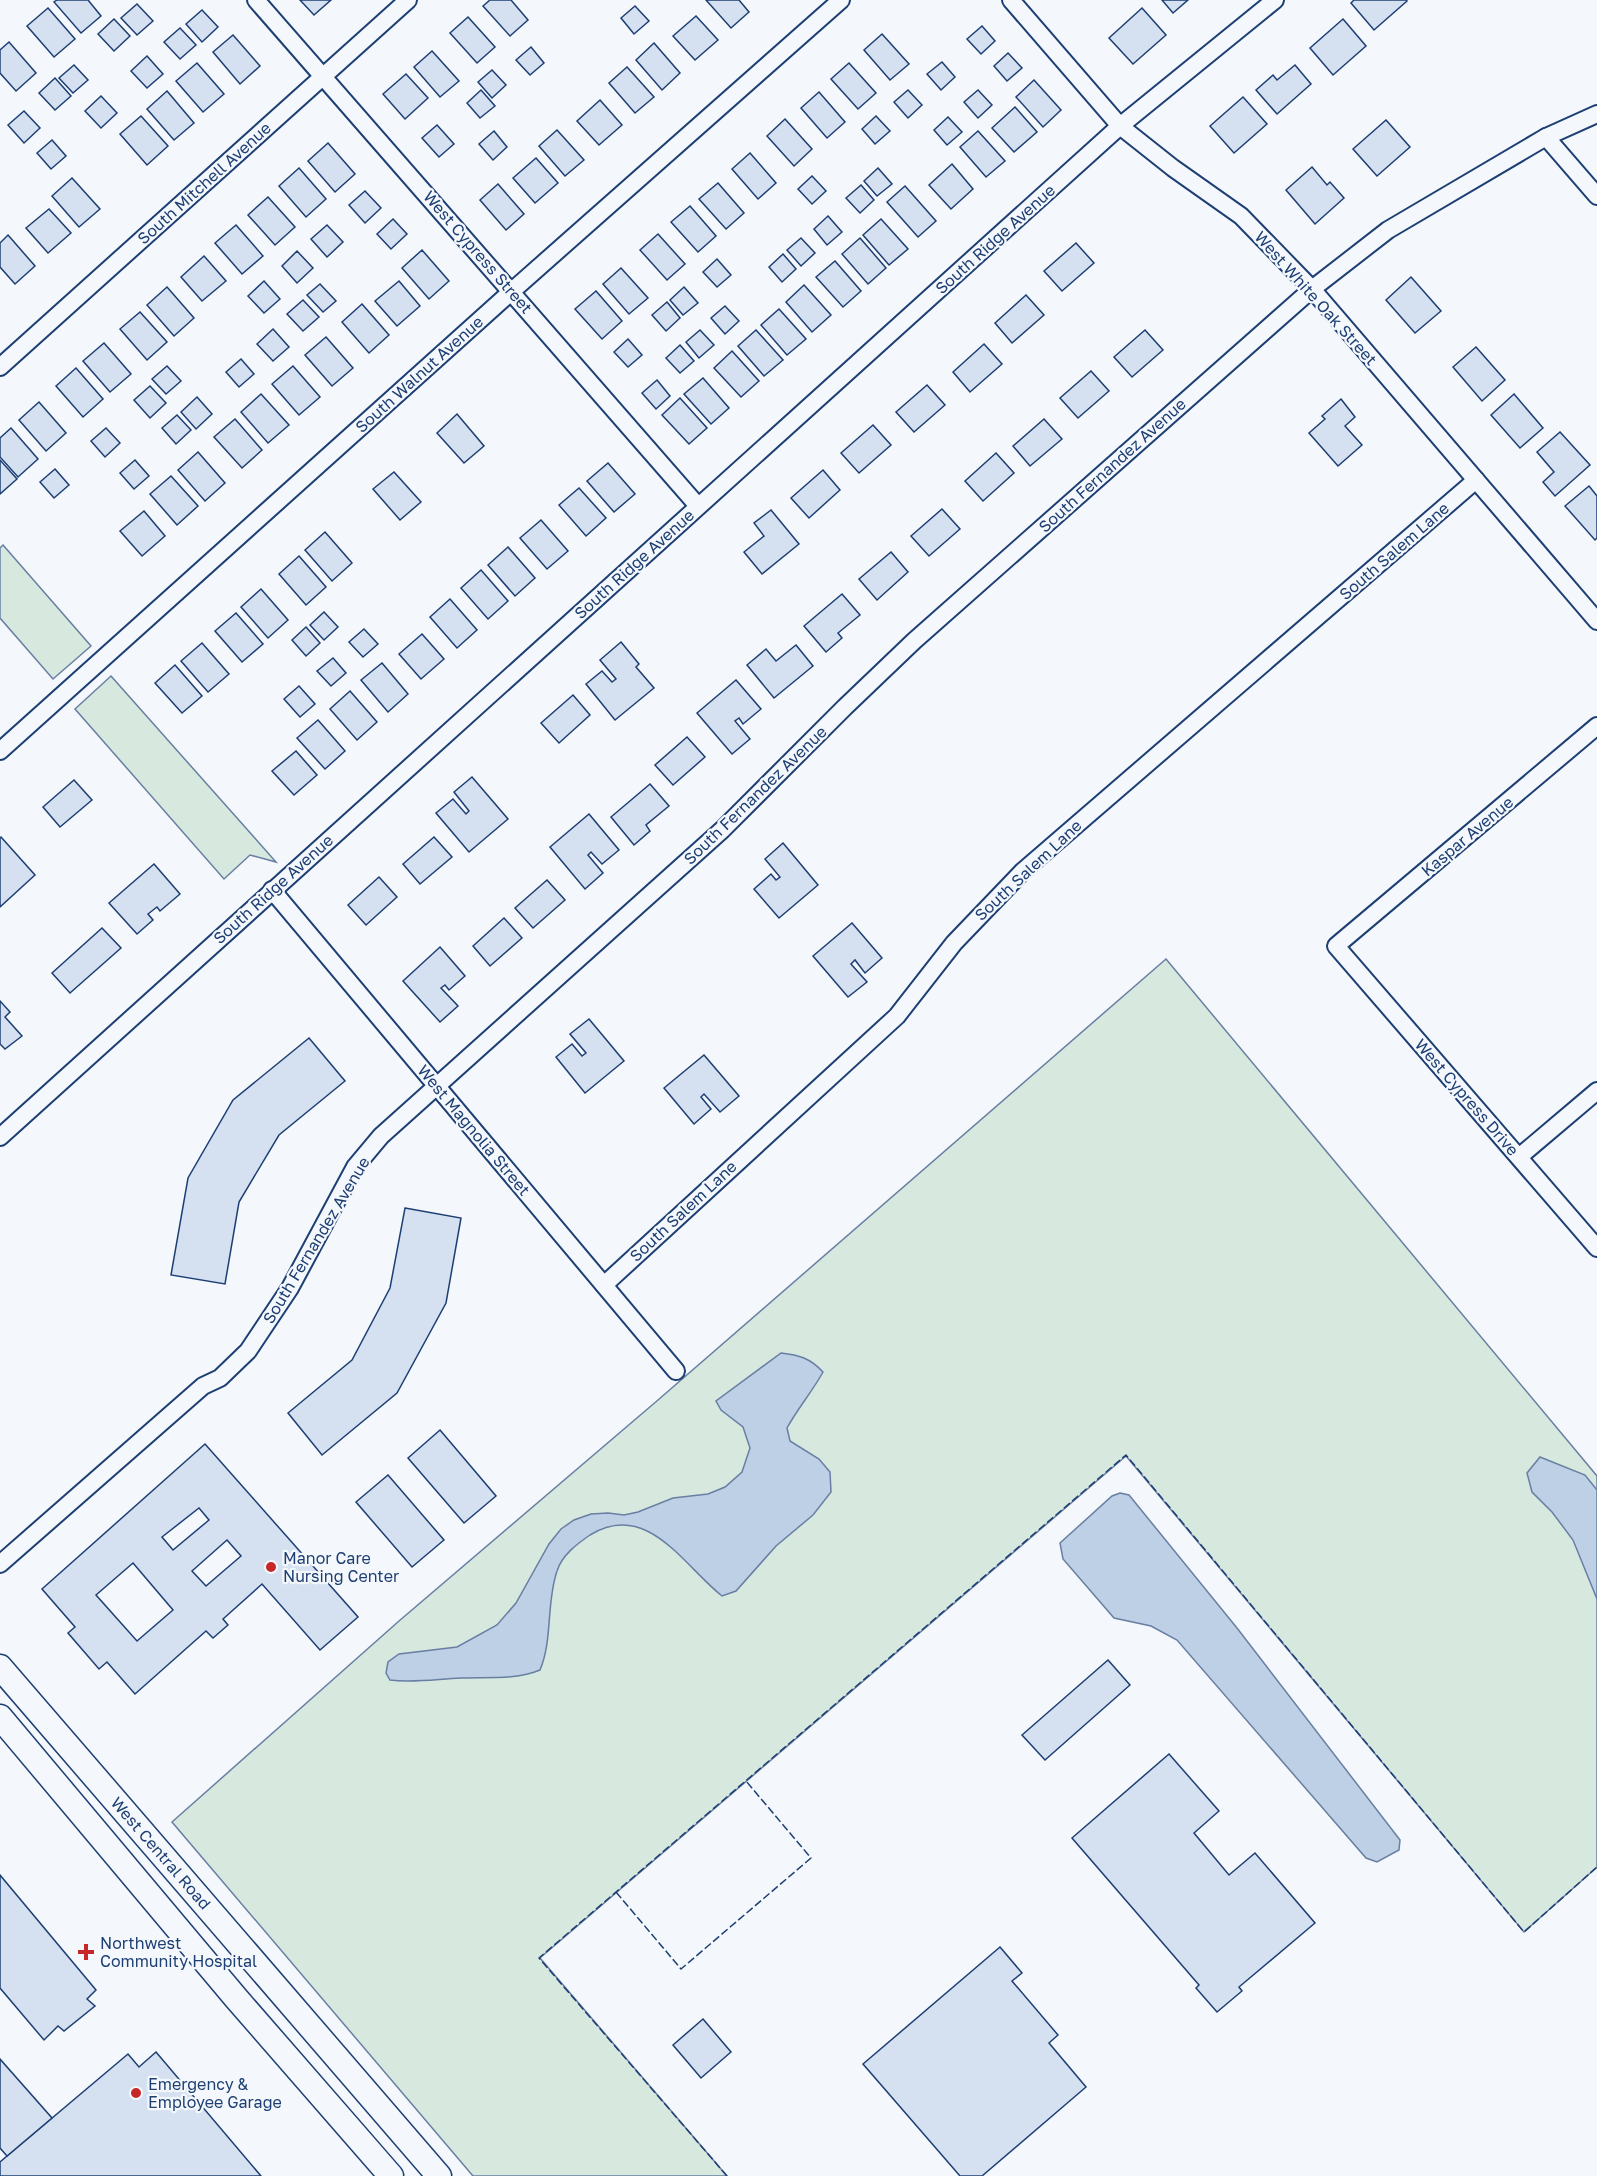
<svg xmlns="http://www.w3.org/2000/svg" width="1597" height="2176" viewBox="0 0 1597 2176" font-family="'Golos Text',sans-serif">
<rect width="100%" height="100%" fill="#f4f7fb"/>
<g fill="#d7e8df" stroke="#687fa3" stroke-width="1.5">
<polygon points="3,545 91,646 53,679 0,618 0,548"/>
<polygon points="111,676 276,862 250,855 224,879 75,709"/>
<polygon points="1166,959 1597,1476 1597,1867 1524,1932 1126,1456 540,1958 727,2176 473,2176 172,1822 399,1621 658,1400"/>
</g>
<g fill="#bed0e5" stroke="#687fa3" stroke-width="1.5">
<path d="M781 1353C799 1355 810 1358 823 1372 812 1392 798 1408 787 1428L790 1441 819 1459 830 1472 831 1492 813 1515 776 1546 736 1591 722 1596C683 1565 647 1500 590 1535 577 1544 562 1555 557 1571 546 1603 553 1639 540 1670 516 1680 488 1677 461 1678 437 1679 414 1683 390 1680L386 1673 388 1662 399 1654 457 1647 497 1625 516 1603 549 1544 561 1529 574 1520 591 1514 608 1513 624 1515 638 1512 673 1498 708 1494 725 1487 742 1472 750 1448 743 1427 721 1410 716 1401Z"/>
<polygon points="1540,1457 1585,1475 1597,1490 1597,1599 1573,1540 1552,1512 1532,1492 1527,1473"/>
<polygon points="1120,1493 1129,1495 1237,1628 1400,1840 1399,1850 1377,1862 1366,1858 1177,1640 1151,1626 1114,1618 1063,1559 1060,1543 1112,1496"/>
</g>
<g fill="#d5e0f0" stroke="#1d3f73" stroke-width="1.5" fill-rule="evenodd">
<polygon points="57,0 88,0 101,16 81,33 54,2"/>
<polygon points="300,0 331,0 314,15"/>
<polygon points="490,0 511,0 528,20 510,36 483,6"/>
<polygon points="706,0 739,0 749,12 731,28"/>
<polygon points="1162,0 1188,0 1173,13"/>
<polygon points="1354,0 1406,0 1407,1 1374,30 1351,3"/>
<polygon points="137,4 153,21 137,35 121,18"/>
<polygon points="635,6 649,21 634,34 621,18"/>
<polygon points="48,8 75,39 54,57 27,26"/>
<polygon points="1142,8 1166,35 1133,64 1109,38"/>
<polygon points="202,10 218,27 202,42 186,24"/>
<polygon points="696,16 718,40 695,60 673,36"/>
<polygon points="468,17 495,47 477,63 450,33"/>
<polygon points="114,19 130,36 114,51 98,34"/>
<polygon points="1343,19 1366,46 1333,75 1310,48"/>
<polygon points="982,26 995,41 981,54 967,39"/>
<polygon points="180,28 196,45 180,59 164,42"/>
<polygon points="882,34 909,64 890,80 864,50"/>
<polygon points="233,35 260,66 240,84 213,52"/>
<polygon points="9,42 36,73 16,91 0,73 0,50"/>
<polygon points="654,43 680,73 662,90 636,60"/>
<polygon points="531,47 544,63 530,75 516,60"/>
<polygon points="432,51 459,81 440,97 414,67"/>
<polygon points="1008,53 1022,68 1007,81 994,66"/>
<polygon points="147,56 163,74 147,88 131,71"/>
<polygon points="942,62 955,77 941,90 927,74"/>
<polygon points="197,63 224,94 203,112 176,81"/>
<polygon points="849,63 876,93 858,109 831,79"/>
<polygon points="74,65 88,80 73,93 59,78"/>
<polygon points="1295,65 1311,84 1277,114 1256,90 1273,75 1277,80"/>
<polygon points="627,67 654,97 635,113 609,83"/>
<polygon points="492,70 506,85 492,98 478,82"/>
<polygon points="406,74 428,98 405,119 383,94"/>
<polygon points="55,78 71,96 55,110 39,93"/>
<polygon points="1034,80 1061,110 1043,127 1016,97"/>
<polygon points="481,90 495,106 480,118 467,103"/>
<polygon points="908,90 922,105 908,118 894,102"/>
<polygon points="978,90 992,105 978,118 964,102"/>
<polygon points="167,91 194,123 174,140 147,109"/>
<polygon points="819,92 845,122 827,138 801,108"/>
<polygon points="101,96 117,113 101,128 85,111"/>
<polygon points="1243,97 1267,124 1234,153 1210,126"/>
<polygon points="600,100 622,125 599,145 577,121"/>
<polygon points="1015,107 1037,132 1014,152 992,128"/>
<polygon points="24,111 40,128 24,143 8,125"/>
<polygon points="141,116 168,146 147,165 120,134"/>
<polygon points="876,116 890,131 875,144 862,129"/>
<polygon points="948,117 962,132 947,145 934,130"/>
<polygon points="785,119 812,149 794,166 767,136"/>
<polygon points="1386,120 1410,147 1377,176 1353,149"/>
<polygon points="437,125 454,144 439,157 422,138"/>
<polygon points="557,130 584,160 565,176 539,146"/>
<polygon points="494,131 507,147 493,160 479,144"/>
<polygon points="978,131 1005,161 986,177 960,147"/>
<polygon points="52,140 66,156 51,169 37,153"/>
<polygon points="328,143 355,174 335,192 308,161"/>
<polygon points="750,153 776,183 758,199 732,169"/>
<polygon points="536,158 558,183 535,203 513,178"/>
<polygon points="952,164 973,189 951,209 929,185"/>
<polygon points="1312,167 1327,185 1330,182 1344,198 1315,224 1286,190"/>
<polygon points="299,168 326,199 306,217 279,186"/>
<polygon points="878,168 892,184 877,196 864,181"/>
<polygon points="812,176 826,191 812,204 798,189"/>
<polygon points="72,178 100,209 79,227 52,196"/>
<polygon points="718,183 744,213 726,229 699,199"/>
<polygon points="498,184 524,214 506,230 480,200"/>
<polygon points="861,185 874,200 860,213 846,198"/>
<polygon points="905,186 936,221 918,237 887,202"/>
<polygon points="365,191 381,208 365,223 349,205"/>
<polygon points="268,197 295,227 275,245 248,215"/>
<polygon points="690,206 716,236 698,252 671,222"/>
<polygon points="49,209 71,233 48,253 26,228"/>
<polygon points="828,216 842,232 827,245 814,229"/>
<polygon points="393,219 407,234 391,249 377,234"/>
<polygon points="881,219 908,249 889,265 863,235"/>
<polygon points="236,225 263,256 242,274 215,243"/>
<polygon points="327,225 343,242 327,257 311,239"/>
<polygon points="658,234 685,264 667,280 640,250"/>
<polygon points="8,235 35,266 15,284 0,267 0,243"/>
<polygon points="801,238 815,253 801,266 787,250"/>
<polygon points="860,238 886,268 868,284 842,254"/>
<polygon points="1076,243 1094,263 1062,291 1044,271"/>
<polygon points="422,250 449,281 429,299 402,268"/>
<polygon points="297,251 313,268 297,283 282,266"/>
<polygon points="783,254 796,269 782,282 769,267"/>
<polygon points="204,256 226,281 202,301 181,277"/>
<polygon points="717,259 731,275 717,287 703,272"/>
<polygon points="835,261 861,291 843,307 816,277"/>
<polygon points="621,268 648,298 629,314 603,284"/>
<polygon points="1411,277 1441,311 1415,333 1386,300"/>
<polygon points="264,281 280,299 264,313 248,296"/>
<polygon points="399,281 420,306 397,326 375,301"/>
<polygon points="320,284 336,301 323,312 307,295"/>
<polygon points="804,285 831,315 812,332 786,302"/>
<polygon points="167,287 194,318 174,336 147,305"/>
<polygon points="684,287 698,303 683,315 670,300"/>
<polygon points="596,291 622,321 602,339 575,309"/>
<polygon points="1026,295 1044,315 1012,343 995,323"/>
<polygon points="303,300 319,317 303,331 287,314"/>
<polygon points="667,302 680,318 666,331 652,315"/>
<polygon points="362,304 389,335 369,353 342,322"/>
<polygon points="725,306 739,321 725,334 711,318"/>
<polygon points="779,309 806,339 787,355 761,325"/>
<polygon points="140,312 167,342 147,360 120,329"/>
<polygon points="273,329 289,347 273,361 257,344"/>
<polygon points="700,330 714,345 699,358 686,342"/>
<polygon points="756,330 783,360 764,376 738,346"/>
<polygon points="1145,330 1163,350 1132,377 1114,357"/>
<polygon points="326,337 353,368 332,386 305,355"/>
<polygon points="628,339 642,355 628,367 614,352"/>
<polygon points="104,343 131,374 110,392 83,361"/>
<polygon points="984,344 1002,364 970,392 953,372"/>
<polygon points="680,345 694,361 680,373 666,358"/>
<polygon points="1476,347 1505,380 1482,401 1453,367"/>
<polygon points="732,351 759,381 741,397 714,368"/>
<polygon points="241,359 254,374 239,387 226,372"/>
<polygon points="167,366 181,381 166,394 152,379"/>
<polygon points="293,366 320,397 299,415 272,384"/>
<polygon points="76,368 103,399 83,417 56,386"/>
<polygon points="1091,371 1109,391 1078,418 1060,398"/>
<polygon points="703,378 729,408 711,424 684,394"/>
<polygon points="657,380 670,396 656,409 642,393"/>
<polygon points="927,385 945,405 914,432 896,412"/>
<polygon points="150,386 166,403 150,418 134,400"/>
<polygon points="261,394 289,425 268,443 241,412"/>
<polygon points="1514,394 1543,428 1520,448 1491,415"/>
<polygon points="197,397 212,414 196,429 181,412"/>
<polygon points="680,398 707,428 689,444 662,415"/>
<polygon points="1341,399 1355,417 1345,426 1362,445 1338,466 1309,433 1325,419 1322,416"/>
<polygon points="39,402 66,433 46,451 19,420"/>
<polygon points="457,414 484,446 464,463 437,433"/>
<polygon points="177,415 191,430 176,444 162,428"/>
<polygon points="235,419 262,450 242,468 214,437"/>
<polygon points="1044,419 1062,439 1030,466 1013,446"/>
<polygon points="873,425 891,445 859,473 841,453"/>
<polygon points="11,428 38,459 18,477 0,457 0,438"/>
<polygon points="106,428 120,443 105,457 91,441"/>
<polygon points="1560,432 1590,465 1555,496 1543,482 1554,472 1537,452"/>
<polygon points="198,452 225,483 205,501 178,470"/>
<polygon points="996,453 1014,473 983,501 965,481"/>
<polygon points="0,460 17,479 0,494"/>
<polygon points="135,460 149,476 134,489 120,473"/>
<polygon points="608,463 635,494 614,512 587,481"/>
<polygon points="55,469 69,485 54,498 40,482"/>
<polygon points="823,470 840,490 809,518 791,498"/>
<polygon points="394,472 421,502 400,520 373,489"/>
<polygon points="171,476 198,506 177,525 150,494"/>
<polygon points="1589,486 1597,496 1597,538 1595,540 1565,506"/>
<polygon points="579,488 606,518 586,536 559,505"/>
<polygon points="942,509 960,529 929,556 911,536"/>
<polygon points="771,510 799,544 762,574 744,552 764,536 754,523"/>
<polygon points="144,511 165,536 142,556 120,531"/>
<polygon points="541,520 568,551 547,569 520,538"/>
<polygon points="325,532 352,563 332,581 305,550"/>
<polygon points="508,547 535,578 515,596 488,565"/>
<polygon points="891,552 908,572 877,600 859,579"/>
<polygon points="299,556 326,587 306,605 279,574"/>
<polygon points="481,570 508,601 488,619 461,588"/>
<polygon points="261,589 288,620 268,638 241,607"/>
<polygon points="842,594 860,615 838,633 842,638 826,652 804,626"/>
<polygon points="450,599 477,630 457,648 430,617"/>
<polygon points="324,612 338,627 324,640 310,625"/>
<polygon points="236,613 263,644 242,662 215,631"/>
<polygon points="306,627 320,643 306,656 292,640"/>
<polygon points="364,629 378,644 363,657 349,642"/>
<polygon points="422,634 444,659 421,679 399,654"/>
<polygon points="621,642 639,664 636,667 654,688 615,720 586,684 602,671 612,682 616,679 600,660"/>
<polygon points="202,643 229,674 208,692 181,661"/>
<polygon points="796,645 813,666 774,698 747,665 766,649 776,661"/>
<polygon points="333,658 346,673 331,686 317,671"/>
<polygon points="382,663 408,694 388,712 361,680"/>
<polygon points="175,665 202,696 182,713 155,683"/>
<polygon points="736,680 761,709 743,724 739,718 735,721 750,739 732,754 697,713"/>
<polygon points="299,686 315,704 300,717 284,699"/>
<polygon points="350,691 377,722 357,740 330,709"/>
<polygon points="573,695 590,715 559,743 541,723"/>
<polygon points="318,720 345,751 325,769 297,738"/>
<polygon points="687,737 705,757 673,785 655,765"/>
<polygon points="296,751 317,775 294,795 272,771"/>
<polygon points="472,777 508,819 469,852 436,813 453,799 466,814 469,811 454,792"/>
<polygon points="74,780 92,800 60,827 43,807"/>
<polygon points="650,784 669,806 646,825 650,831 634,845 611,817"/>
<polygon points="589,814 619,850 602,864 591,852 588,855 603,873 585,889 550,847"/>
<polygon points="1,837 35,875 0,907 0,838"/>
<polygon points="434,837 452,857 420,884 403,864"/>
<polygon points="783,843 818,885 779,918 754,889 771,874 776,880 780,877 765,859"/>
<polygon points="154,864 180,894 160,911 157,907 148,914 153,920 137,934 109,903"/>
<polygon points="379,877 397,897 366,925 348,905"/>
<polygon points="547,880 565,900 533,928 515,908"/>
<polygon points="504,918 522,938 490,966 473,946"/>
<polygon points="852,923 882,958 865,973 855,960 851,964 867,982 848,997 813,956"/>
<polygon points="102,928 121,948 70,993 52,973"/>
<polygon points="440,947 465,976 449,990 445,985 441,988 458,1006 440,1022 403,981"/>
<polygon points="0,1001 10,1012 5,1017 22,1036 5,1049 0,1044"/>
<polygon points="589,1019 624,1061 585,1093 556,1057 572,1044 582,1056 586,1053 570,1034"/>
<polygon points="309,1038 345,1081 279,1135 239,1202 225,1284 171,1275 188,1178 233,1100"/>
<polygon points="704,1055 739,1096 720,1112 704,1094 701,1097 711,1109 694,1124 664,1088"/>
<polygon points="405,1208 461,1218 446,1303 397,1393 322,1455 288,1413 352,1360 390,1288"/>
<polygon points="440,1430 496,1496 464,1523 408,1458"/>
<path d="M205 1444 358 1617 320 1650 262 1584 223 1619 228 1625 213 1638 206 1631 135 1694 107 1662 99 1669 68 1633 75 1627 42 1589ZM199 1508 209 1520 173 1550 162 1537ZM227 1540 241 1556 206 1586 192 1571ZM133 1563 173 1610 137 1641 96 1595Z"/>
<polygon points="388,1475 444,1540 412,1567 356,1502"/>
<polygon points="1108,1660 1130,1685 1045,1760 1022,1735"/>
<polygon points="1169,1754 1219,1811 1194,1833 1229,1875 1255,1853 1315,1923 1239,1987 1242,1991 1217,2012 1196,1988 1199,1985 1072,1838"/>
<polygon points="0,1875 96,1990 87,1999 95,2006 64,2031 58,2026 44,2040 0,1988"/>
<polygon points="1000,1947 1022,1973 1012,1981 1058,2035 1049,2043 1086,2087 982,2176 960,2176 863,2064"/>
<polygon points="703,2019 731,2052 701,2078 673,2045"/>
<polygon points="156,2052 261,2176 0,2176 0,2162 128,2054 139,2067"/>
<polygon points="0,2059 52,2118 7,2156 0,2148"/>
</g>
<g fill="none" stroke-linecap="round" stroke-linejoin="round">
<defs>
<g id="minor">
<polyline points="256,0 698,506"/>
<polyline points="1011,0 1120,126 1173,168 1241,216 1312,289 1597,621"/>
<polyline points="1546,137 1597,196"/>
<polyline points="0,367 408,0"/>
<polyline points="1597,726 1336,946 1597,1248"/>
<polyline points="0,751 512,291 841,0"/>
<polyline points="272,890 676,1371"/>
<polyline points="0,1137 1120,126 1275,0"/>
<polyline points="1519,1157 1597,1091"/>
<polyline points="604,1285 897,1016 954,943 1023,871 1476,480"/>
<polyline points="0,1564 203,1386 220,1378 248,1351 290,1288 355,1167 381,1136 722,830 845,707 914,641 1312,289 1388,230 1546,137 1597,114"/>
</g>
<g id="secondary">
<polyline points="0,1667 439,2176"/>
<polyline points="0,1717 236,1998 391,2176"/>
</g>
</defs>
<use href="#minor" stroke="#1d3f73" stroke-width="20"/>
<use href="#secondary" stroke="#1d3f73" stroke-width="27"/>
<use href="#minor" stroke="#f4f7fb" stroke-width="16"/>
<use href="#secondary" stroke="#f4f7fb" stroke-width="24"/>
<g stroke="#1d3f73" stroke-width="1.5" stroke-dasharray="8 3" stroke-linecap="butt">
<polyline points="616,1892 681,1969 811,1858 746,1781"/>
<polyline points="727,2176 539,1958 1126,1455 1524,1932 1597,1867"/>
</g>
</g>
<g fill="#c62828" stroke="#f4f7fb" stroke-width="2">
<circle cx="271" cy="1567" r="6"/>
<path d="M83 1943h6v6h6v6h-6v6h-6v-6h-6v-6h6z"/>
<circle cx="136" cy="2093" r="6"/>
</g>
<g text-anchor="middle" stroke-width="4.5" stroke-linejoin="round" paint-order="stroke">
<g font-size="16" fill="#1d3f73" stroke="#f4f7fb">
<text transform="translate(204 183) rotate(-42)" y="6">South Mitchell Avenue</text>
<text transform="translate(995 239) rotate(-42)" y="6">South Ridge Avenue</text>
<text transform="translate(478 252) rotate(49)" y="6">West Cypress Street</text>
<text transform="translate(1316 298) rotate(48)" y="6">West White Oak Street</text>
<text transform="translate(419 374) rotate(-42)" y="6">South Walnut Avenue</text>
<text transform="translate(1112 465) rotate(-42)" y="6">South Fernandez Avenue</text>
<text transform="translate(1394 551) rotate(-41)" y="6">South Salem Lane</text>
<text transform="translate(634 564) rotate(-42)" y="6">South Ridge Avenue</text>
<text transform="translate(755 795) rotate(-44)" y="6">South Fernandez Avenue</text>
<text transform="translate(1467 836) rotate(-40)" y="6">Kaspar Avenue</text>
<text transform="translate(1028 870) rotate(-43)" y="6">South Salem Lane</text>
<text transform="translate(273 889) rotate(-42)" y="6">South Ridge Avenue</text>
<text transform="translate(1467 1097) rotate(49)" y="6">West Cypress Drive</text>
<text transform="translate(474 1130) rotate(50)" y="6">West Magnolia Street</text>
<text transform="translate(683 1211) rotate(-43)" y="6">South Salem Lane</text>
<text transform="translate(316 1240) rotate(-59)" y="6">South Fernandez Avenue</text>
<text transform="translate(161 1853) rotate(49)" y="6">West Central Road</text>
</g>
<g font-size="16" fill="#1d3f73" stroke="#f4f7fb" text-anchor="start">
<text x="283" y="1564">Manor Care<tspan x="283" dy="18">Nursing Center</tspan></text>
<text x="100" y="1949">Northwest<tspan x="100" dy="18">Community Hospital</tspan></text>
<text x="148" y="2090">Emergency &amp;<tspan x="148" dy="18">Employee Garage</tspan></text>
</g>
</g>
</svg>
